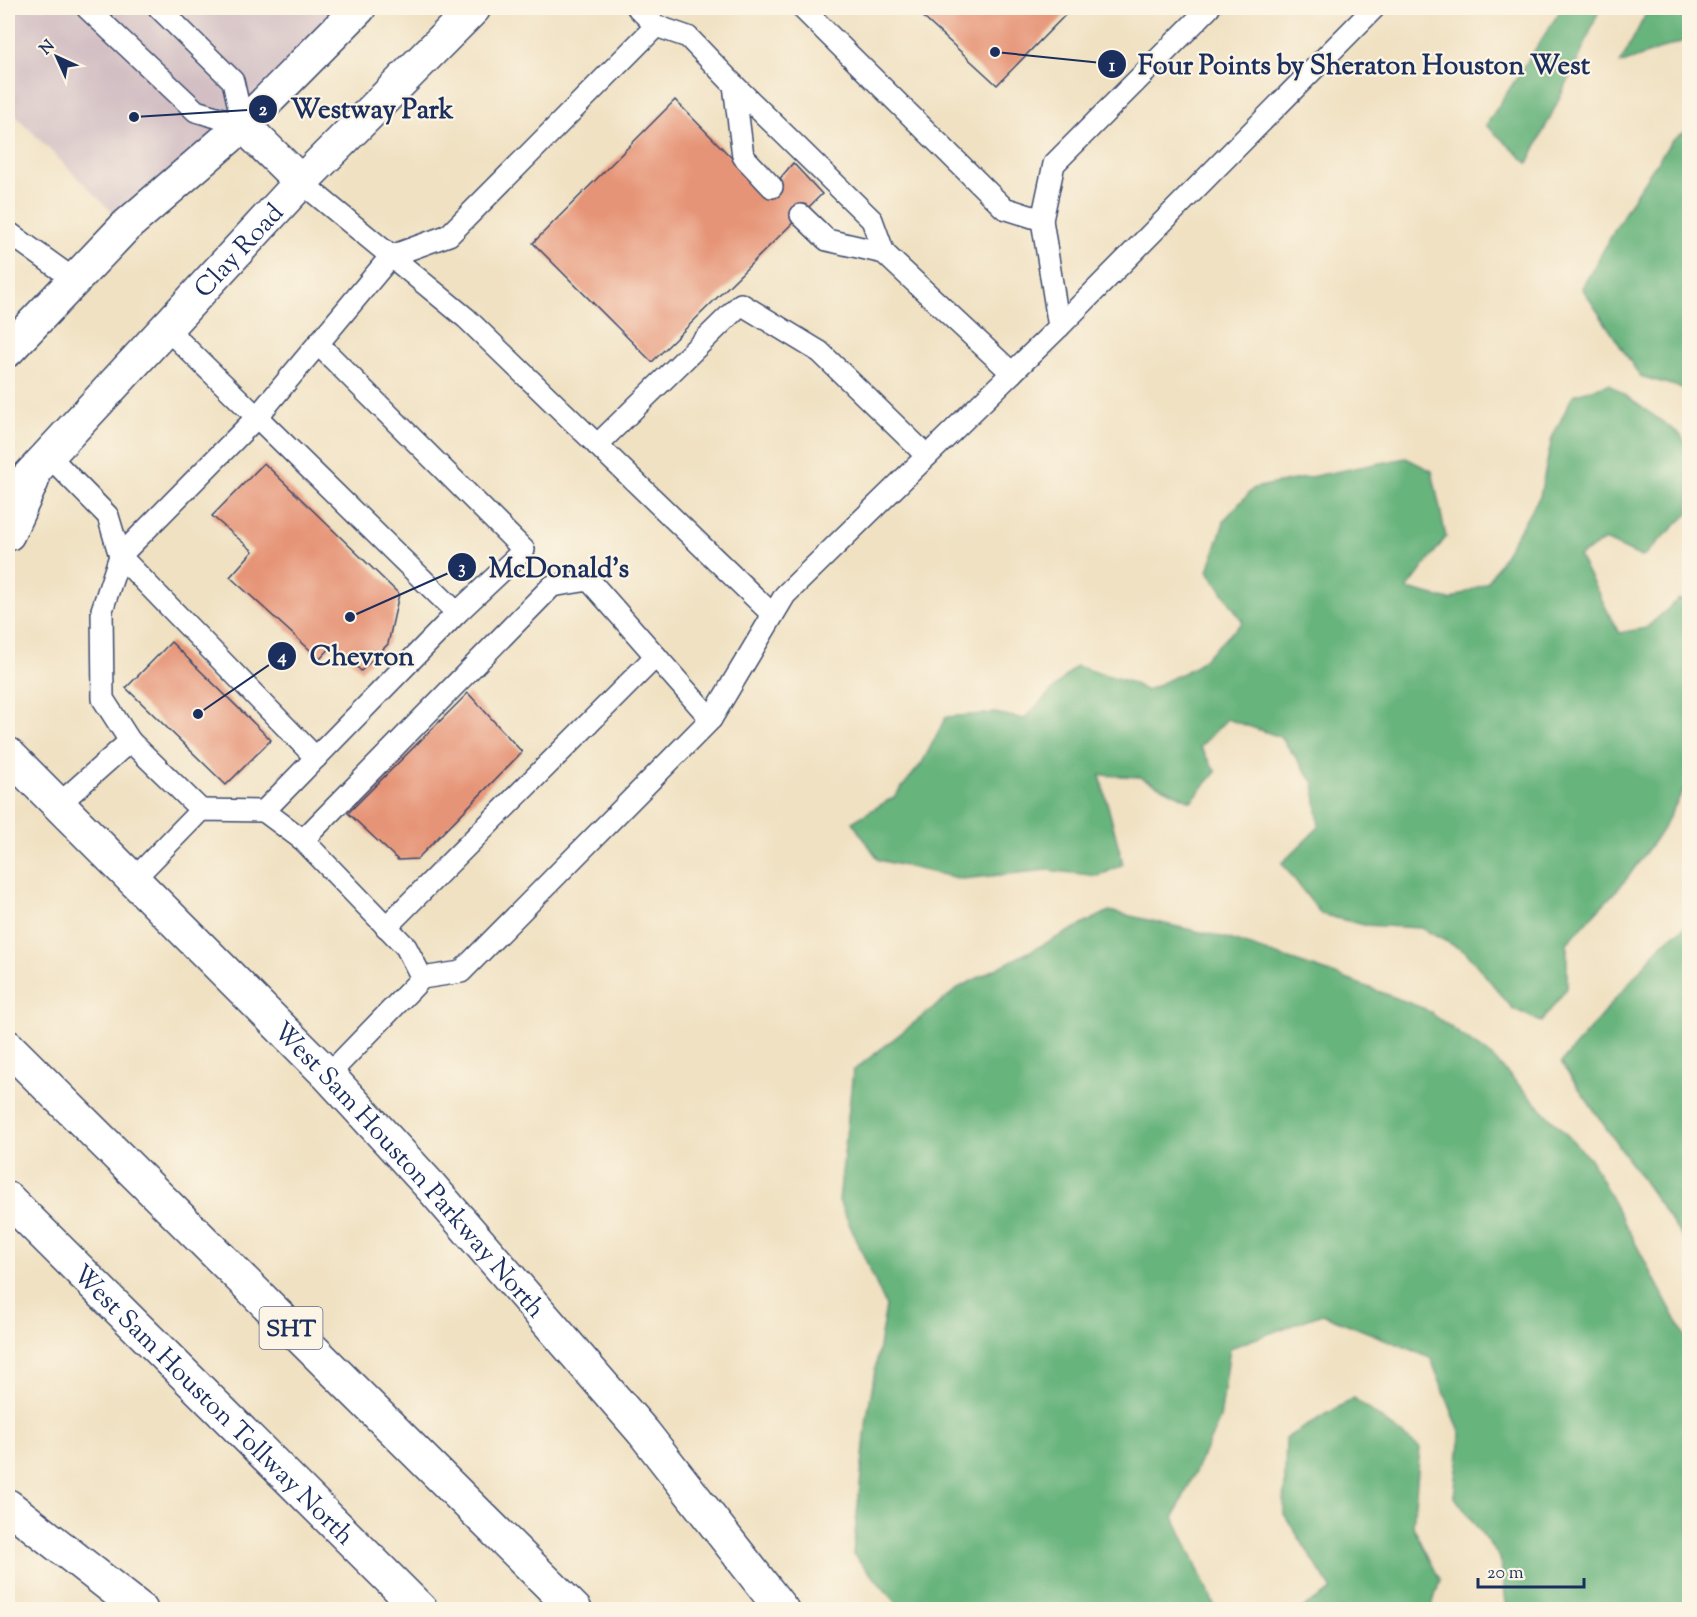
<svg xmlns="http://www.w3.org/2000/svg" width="1697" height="1617" viewBox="0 0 1697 1617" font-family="'Sorts Mill Goudy',serif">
<rect width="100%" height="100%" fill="#fcf5e5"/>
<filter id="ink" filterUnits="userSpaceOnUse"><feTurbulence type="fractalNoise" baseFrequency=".0167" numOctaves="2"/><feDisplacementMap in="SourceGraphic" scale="12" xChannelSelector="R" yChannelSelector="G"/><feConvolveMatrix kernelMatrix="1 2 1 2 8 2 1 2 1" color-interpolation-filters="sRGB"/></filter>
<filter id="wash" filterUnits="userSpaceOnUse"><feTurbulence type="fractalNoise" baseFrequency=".008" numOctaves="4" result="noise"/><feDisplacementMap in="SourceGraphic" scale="24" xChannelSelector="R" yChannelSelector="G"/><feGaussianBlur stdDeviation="1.35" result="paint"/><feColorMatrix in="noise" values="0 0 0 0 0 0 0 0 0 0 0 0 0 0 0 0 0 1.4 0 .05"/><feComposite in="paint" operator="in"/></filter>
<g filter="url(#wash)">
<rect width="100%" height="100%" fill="#f0e1c2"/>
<polygon fill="#d2bec3" points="8,8 359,8 126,226 8,108"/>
<g fill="#68b47d" stroke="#42726e" stroke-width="1.5">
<polygon points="1562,8 1600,8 1579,58 1528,163 1486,125"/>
<polygon points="1649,8 1689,8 1689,39 1620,64"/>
<polygon points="1689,129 1690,390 1689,390 1640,376 1582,288 1633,198 1672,140"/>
<polygon points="1609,384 1681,435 1689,450 1689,513 1642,557 1605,540 1579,556 1619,633 1646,628 1679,599 1689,603 1689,780 1662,830 1625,881 1567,943 1567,988 1541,1022 1512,1008 1466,952 1421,928 1364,925 1321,914 1282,863 1319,827 1314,783 1281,737 1227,719 1200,747 1216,772 1191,801 1140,777 1100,775 1123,864 1099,876 1047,870 962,879 879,860 852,822 894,797 922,763 946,717 995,713 1024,719 1076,666 1133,683 1146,691 1195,667 1243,622 1208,571 1225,519 1254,488 1406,458 1432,471 1446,537 1407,589 1450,600 1488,582 1540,496 1552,438 1573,395"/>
<polygon points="1109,911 1226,938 1325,971 1425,1009 1491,1056 1591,1160 1689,1344 1689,1609 1507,1609 1500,1558 1454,1496 1461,1434 1430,1357 1322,1314 1230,1348 1220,1419 1174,1517 1216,1609 902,1609 853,1554 867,1417 886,1306 839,1201 853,1071 960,987"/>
<polygon points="1689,924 1689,1247 1561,1063 1663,943"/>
<polygon points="1354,1398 1420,1448 1413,1526 1440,1580 1431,1609 1301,1609 1332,1590 1284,1514 1286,1438"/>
</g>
<g id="blocks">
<g fill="#e69477">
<polygon points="935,8 1072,8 997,85 924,18"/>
<polygon points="675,100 767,194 793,163 822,194 652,362 533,243"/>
<polygon points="264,463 399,594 388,644 361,671 334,644 320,659 230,577 253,551 212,516"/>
<polygon points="171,642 271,740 226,785 126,688"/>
<polygon points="468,693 522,752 417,859 398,860 348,813"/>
</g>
</g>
</g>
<g filter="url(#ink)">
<use href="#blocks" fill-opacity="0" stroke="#3b4a6d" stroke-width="1.5"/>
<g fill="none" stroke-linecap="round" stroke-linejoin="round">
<defs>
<g id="service">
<polyline points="87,8 196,111 243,125"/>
<polyline points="159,8 233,81 243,125"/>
<polyline points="656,26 688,37 734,85 743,156 772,187"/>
<polyline points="734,85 872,220 884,253"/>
<polyline points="301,182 466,318 773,615"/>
<polyline points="801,215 827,240 884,253 1012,373"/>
<polyline points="1042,220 1054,164 1209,8"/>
<polyline points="8,232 76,281"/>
<polyline points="1059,327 1374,8"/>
<polyline points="166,328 457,613 264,811 303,840 406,947 422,978"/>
<polyline points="318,344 524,550 457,613"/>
<polyline points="597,445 741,304 820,352 927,456"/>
<polyline points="48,455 108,516 120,556 102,610 103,699 130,741"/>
<polyline points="316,758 120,556 257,417 391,256 449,235 656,26 638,8"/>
<polyline points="58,805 130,741 201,810"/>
<polyline points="303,840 552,586 589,580 711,719"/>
<polyline points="133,880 201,810 264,811"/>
<polyline points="386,927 656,656"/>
<polyline points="328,1075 422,978 461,972 711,719 785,595 1059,327 1042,220 1004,208 802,8"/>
</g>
<g id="secondary">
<path id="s1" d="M8 754 328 1075 432 1188 644 1433 782 1610"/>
<polyline points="8,1506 141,1610"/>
</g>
<g id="primary">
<polyline points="243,125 301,182"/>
<polyline points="8,350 126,226 243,125 359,8"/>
<path id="s2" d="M8 499 301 182 474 8"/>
<polyline points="8,534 32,481"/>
</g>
<g id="motorway">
<polyline points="8,1047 575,1610"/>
<path id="s3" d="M8 1199 421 1610"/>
</g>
</defs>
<use href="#service" stroke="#3b4a6d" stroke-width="24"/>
<use href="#secondary" stroke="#3b4a6d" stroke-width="36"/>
<use href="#primary" stroke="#3b4a6d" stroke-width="36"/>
<use href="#motorway" stroke="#3b4a6d" stroke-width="36"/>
<use href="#service" stroke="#fff" stroke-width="21"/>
<use href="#secondary" stroke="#fff" stroke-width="33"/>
<use href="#primary" stroke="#fff" stroke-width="33"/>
<use href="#motorway" stroke="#fff" stroke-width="33"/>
</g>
</g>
<g text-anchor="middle" stroke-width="4.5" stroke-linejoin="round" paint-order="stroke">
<rect fill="#fcf5e5" stroke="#5e6a86" stroke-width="1.5" x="259.5" y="1307" width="63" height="42" rx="4.5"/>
<g font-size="24" font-weight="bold" fill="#1b2f5e">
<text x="291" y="1336">SHT</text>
</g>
<g font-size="26" fill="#1b2f5e" stroke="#fcf5e5">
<text dy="9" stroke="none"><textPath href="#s2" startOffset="339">Clay Road</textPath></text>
<text dy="9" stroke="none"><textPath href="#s1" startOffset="578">West Sam Houston Parkway North</textPath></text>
<text dy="9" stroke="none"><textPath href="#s3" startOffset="291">West Sam Houston Tollway North</textPath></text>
</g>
</g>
<path fill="none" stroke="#1b2f5e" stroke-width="2" d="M995 52L1112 64M134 117L263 109M350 617L462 567M198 714L282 656"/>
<g fill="#1b2f5e" stroke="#fcf5e5" stroke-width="2">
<circle cx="995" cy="52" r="6"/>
<circle cx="134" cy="117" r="6"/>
<circle cx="350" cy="617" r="6"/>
<circle cx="198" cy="714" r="6"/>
<circle cx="1112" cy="64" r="15"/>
<circle cx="263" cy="109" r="15"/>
<circle cx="462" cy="567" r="15"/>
<circle cx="282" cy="656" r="15"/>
</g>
<g font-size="18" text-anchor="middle" font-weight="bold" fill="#fff">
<text x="1112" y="71">1</text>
<text x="263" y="115">2</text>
<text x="462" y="573">3</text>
<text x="282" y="662">4</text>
</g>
<g font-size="27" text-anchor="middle" font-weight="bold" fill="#1b2f5e" stroke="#fcf5e5" stroke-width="4.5" stroke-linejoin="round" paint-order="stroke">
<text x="1364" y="74">Four Points by Sheraton Houston West</text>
<text x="372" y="118">Westway Park</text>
<text x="559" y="577">McDonald's</text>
<text x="362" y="665">Chevron</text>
</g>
<rect width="1697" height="1617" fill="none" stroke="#fcf5e5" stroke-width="30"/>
<g transform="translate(57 57) rotate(315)" stroke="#fcf5e5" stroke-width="4.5" paint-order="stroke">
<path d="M0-4.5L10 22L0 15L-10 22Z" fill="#1b2f5e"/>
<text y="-9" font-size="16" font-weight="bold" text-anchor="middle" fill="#1b2f5e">N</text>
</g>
<path d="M1478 1578v9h106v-9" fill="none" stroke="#1b2f5e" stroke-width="3"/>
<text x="1487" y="1578" font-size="18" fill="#1b2f5e" stroke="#fcf5e5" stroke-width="4.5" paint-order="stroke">20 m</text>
</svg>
